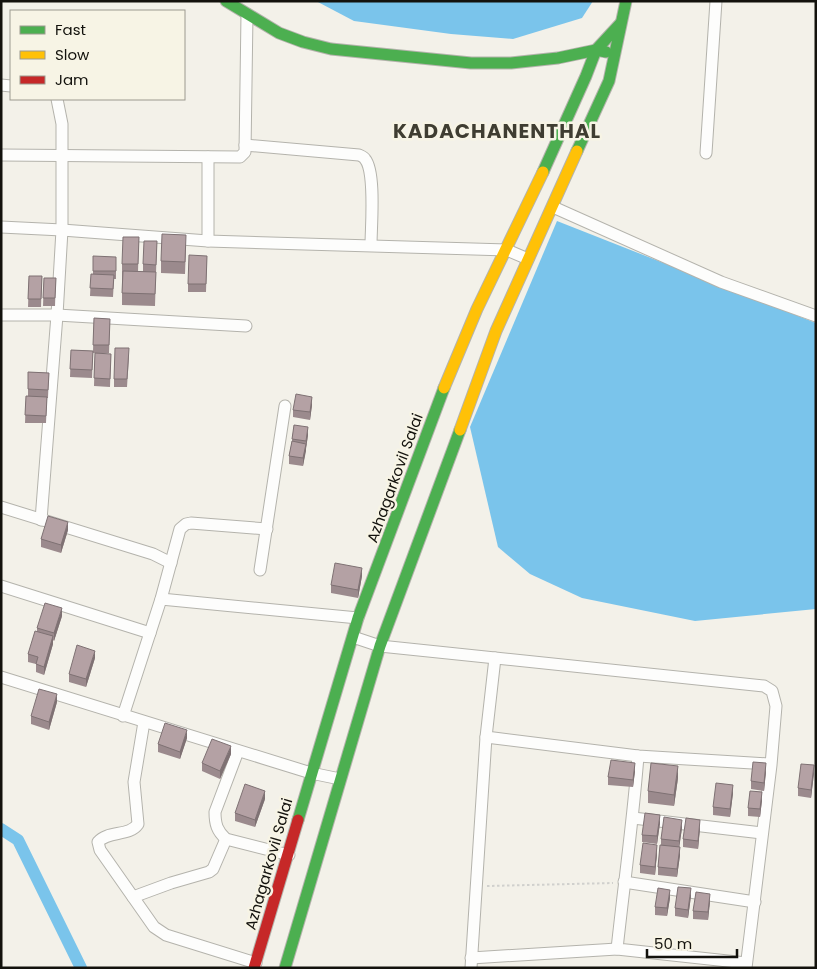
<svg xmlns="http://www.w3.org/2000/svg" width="817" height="969" viewBox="0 0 817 969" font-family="Poppins,sans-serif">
<rect width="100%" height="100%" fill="#f3f1e9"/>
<g fill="#7ac4eb">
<polygon points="316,1 593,1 582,18 513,39 451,34 354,21"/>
<polygon points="557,221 816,323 816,609 695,621 582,598 530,574 498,547 470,427"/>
</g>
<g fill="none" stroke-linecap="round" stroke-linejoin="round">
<polyline stroke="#7ac4eb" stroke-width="12" points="1,829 18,840 81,968"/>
<defs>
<g id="street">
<polyline points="1,85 11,86"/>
<path d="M245 145 359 155C361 156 364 157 365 159 376 172 371 227 371 245"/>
<polyline points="706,153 716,1"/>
<polyline points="1,155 240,157 245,152 247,14"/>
<polyline points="553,207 721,282 816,316"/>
<polyline points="1,227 62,230 208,241 507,250 528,259"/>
<polyline points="208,241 208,157"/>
<polyline points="1,315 57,315 246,326"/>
<polyline points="1,507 153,554 171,563"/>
<polyline points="41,520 57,315 62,230 62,124 57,99"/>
<polyline points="260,570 285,406"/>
<polyline points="1,586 150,633"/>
<polyline points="161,599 358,618"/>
<polyline points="353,637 380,646 764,686 772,691 776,706 771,765 746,968"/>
<polyline points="1,677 311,773 340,779"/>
<polyline points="123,716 161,599 180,529 186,524 191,523 267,529"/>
<path d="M144 722 134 782 138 824C129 837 108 830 98 842L100 850 154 927 166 935 256 963"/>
<polyline points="486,737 638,756 768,764"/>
<path d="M238 751 215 812C215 824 217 831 226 839L289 855"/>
<path d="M638 756C633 821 624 884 617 949L746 963"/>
<polyline points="633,818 762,833"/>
<polyline points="624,882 755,902"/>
<polyline points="133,897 171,883 209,872 213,869 226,839"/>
<polyline points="471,958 617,949"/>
<polyline points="471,968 486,737 495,658"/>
</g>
<g id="fast">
<polyline points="226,1 279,33 303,42 331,49 471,63 511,63 558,58 596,50 606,52"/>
<polyline points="577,151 609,81 626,1"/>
<polyline points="543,172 586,76 596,50 620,24"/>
<polyline points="298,820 358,618 444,388"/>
<polyline points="285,968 380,646 460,430"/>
</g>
<g id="slow">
<polyline points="444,388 477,309 543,172"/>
<polyline points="460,430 496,331 577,151"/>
</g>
<polyline id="jam" points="254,968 298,820"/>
</defs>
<use href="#street" stroke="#b4b3ac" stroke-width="13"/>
<use href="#fast" stroke="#b4b3ac" stroke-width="13"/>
<use href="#slow" stroke="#b4b3ac" stroke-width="13"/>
<use href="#jam" stroke="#b4b3ac" stroke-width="13"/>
<polyline stroke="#d0d0cd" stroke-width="2" stroke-dasharray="2.5 2.5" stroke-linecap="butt" points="487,886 613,883"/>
<use href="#street" stroke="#fdfdfc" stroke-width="11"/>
<use href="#fast" stroke="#4caf50" stroke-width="11"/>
<use href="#slow" stroke="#ffc107" stroke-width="11"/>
<use href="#jam" stroke="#c62828" stroke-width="11"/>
</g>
<g fill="#9b8a8d">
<polygon points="139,237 138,272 143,272 143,264 157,241 155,306 122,305 122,264"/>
<polygon points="186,246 185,274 161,273 161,261"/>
<polygon points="207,256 206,292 188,292 188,284"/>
<polygon points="116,257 116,279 114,279 113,297 90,296 91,274 93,274 93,271"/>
<polygon points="29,276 42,276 41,307 28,307"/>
<polygon points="44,278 56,278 55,306 43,306"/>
<polygon points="94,318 110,319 109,353 93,353 92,378 70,377 71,350 93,351"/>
<polygon points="95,353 111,354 110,387 94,386"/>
<polygon points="129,356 127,387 114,387 114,379"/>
<polygon points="28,372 49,373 48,398 47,398 46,423 25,423 26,396 28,396"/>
<polygon points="312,405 310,420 293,417 293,410"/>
<polygon points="294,425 308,435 303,466 289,464 289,456 292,441"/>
<polygon points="68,530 61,553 41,547 41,539"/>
<polygon points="362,576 358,598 331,593 331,585"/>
<polygon points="62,616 54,641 53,640 53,644 44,675 36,672 36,664 28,662 28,654 37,631 37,628"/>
<polygon points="95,658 86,687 69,682 69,674"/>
<polygon points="57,702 49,730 31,724 31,716"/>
<polygon points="187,738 180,759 158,752 158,744"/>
<polygon points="231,754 220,779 202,771 202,763"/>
<polygon points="635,771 633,787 608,785 608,777"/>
<polygon points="766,771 764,791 751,789 751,781"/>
<polygon points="814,773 811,798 798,796 798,788"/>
<polygon points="678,778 674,806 648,803 648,791"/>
<polygon points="733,793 730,817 713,815 713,807"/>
<polygon points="265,799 255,827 235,821 235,813"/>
<polygon points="762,800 760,817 748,816 748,808"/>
<polygon points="660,823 657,844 642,842 642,835"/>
<polygon points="682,828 679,847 680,855 677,877 658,875 658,867 661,845 661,839"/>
<polygon points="700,828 698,849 683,847 683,839"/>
<polygon points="657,853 655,875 640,873 640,865"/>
<polygon points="691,896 688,918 675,916 675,908"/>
<polygon points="670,898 667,916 655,915 655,907"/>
<polygon points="710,901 708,920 693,919 693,911"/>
</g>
<g fill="#7e7173">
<polygon points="312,397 312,405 310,420 310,412"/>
<polygon points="308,427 308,435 306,449 306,441"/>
<polygon points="306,444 306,451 303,466 303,458"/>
<polygon points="68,522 68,530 61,553 61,545"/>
<polygon points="362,568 362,576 358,598 358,590"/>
<polygon points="62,608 62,616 54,641 54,633"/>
<polygon points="53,636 53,644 44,675 44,667"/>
<polygon points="95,651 95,658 86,687 86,679"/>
<polygon points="57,694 57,702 49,730 49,722"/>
<polygon points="187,730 187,738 180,759 180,752"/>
<polygon points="231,746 231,754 220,779 220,771"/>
<polygon points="635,763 635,771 633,787 633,780"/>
<polygon points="766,763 766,771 764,791 764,783"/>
<polygon points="814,765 814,773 811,798 811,790"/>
<polygon points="678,766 678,778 674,806 674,795"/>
<polygon points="733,785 733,793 730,817 730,809"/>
<polygon points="265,791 265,799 255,827 255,820"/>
<polygon points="762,792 762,800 760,817 760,809"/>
<polygon points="660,815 660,823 657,844 657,836"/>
<polygon points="682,820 682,828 679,849 679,841"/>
<polygon points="700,820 700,828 698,849 698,841"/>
<polygon points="657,845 657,853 655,875 655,867"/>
<polygon points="680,847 680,855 677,877 677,869"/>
<polygon points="691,888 691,896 688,918 688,910"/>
<polygon points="670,890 670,898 667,916 667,908"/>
<polygon points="710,894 710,901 708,920 708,912"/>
</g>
<g fill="#b4a1a4" stroke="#7e7173">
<polygon points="162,234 186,235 185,262 161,261"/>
<polygon points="123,237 139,237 138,264 122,264"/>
<polygon points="144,241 157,241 156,265 143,264"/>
<polygon points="189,255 207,256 206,284 188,284"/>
<polygon points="93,256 116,257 116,271 93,271"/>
<polygon points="123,271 156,272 155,294 122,293"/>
<polygon points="91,274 114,275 113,289 90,288"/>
<polygon points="29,276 42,276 41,299 28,299"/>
<polygon points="44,278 56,278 55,298 43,298"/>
<polygon points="94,318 110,319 109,345 93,345"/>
<polygon points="115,348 129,348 127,379 114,379"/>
<polygon points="71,350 93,351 92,370 70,369"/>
<polygon points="95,353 111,354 110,379 94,378"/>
<polygon points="28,372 49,373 48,390 28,389"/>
<polygon points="296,394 312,397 310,412 293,410"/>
<polygon points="26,396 47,397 46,416 25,415"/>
<polygon points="294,425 308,427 306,441 292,439"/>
<polygon points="292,441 306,444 303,458 289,456"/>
<polygon points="48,516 68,522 61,545 41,539"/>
<polygon points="335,563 362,568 358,590 331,585"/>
<polygon points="45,603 62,608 54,633 37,628"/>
<polygon points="35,631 53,636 44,667 36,664 38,657 28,654"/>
<polygon points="77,645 95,651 86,679 69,674"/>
<polygon points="39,689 57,694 49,722 31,716"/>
<polygon points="165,723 187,730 180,752 158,744"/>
<polygon points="212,739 231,746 220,771 202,763"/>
<polygon points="611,760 635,763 633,780 608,777"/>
<polygon points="753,762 766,763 764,783 751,781"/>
<polygon points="651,763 678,766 674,795 648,791"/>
<polygon points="801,764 814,765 811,790 798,788"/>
<polygon points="716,783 733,785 730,809 713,807"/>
<polygon points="245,784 265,791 255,820 235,813"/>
<polygon points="750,791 762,792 760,809 748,808"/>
<polygon points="645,813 660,815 657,836 642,835"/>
<polygon points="664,817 682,820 679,841 661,839"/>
<polygon points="686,818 700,820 698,841 683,839"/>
<polygon points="643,843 657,845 655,867 640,865"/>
<polygon points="660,845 680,847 677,869 658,867"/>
<polygon points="678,887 691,888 688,910 675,908"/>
<polygon points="658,888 670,890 667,908 655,907"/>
<polygon points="696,892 710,894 708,912 693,911"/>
</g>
<g text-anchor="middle" stroke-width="5" stroke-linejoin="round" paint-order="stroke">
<g font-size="15" fill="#13120d" stroke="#f7f4e5">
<text transform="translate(395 478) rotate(-70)" y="5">Azhagarkovil Salai</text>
<text transform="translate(269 864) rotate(-74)" y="5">Azhagarkovil Salai</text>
</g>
<g font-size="20" font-weight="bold" letter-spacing="1" fill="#3f3d31" stroke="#f7f4e5">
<text x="497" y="138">KADACHANENTHAL</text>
</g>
</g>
<rect width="817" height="969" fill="none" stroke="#13120d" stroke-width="5"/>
<rect x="10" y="10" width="175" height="90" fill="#f7f4e5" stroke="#9c9a8f"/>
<rect x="20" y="26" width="25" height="8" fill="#4caf50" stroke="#9c9a8f"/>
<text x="55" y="35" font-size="15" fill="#13120d">Fast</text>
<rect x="20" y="51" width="25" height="8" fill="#ffc107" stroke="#9c9a8f"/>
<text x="55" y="60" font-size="15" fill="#13120d">Slow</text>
<rect x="20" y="76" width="25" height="8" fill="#c62828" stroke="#9c9a8f"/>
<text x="55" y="85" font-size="15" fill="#13120d">Jam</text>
<path d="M647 949v8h90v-8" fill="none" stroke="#13120d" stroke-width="2.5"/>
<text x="654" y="949" font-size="15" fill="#13120d" stroke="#f7f4e5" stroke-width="4" paint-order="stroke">50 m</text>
</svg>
